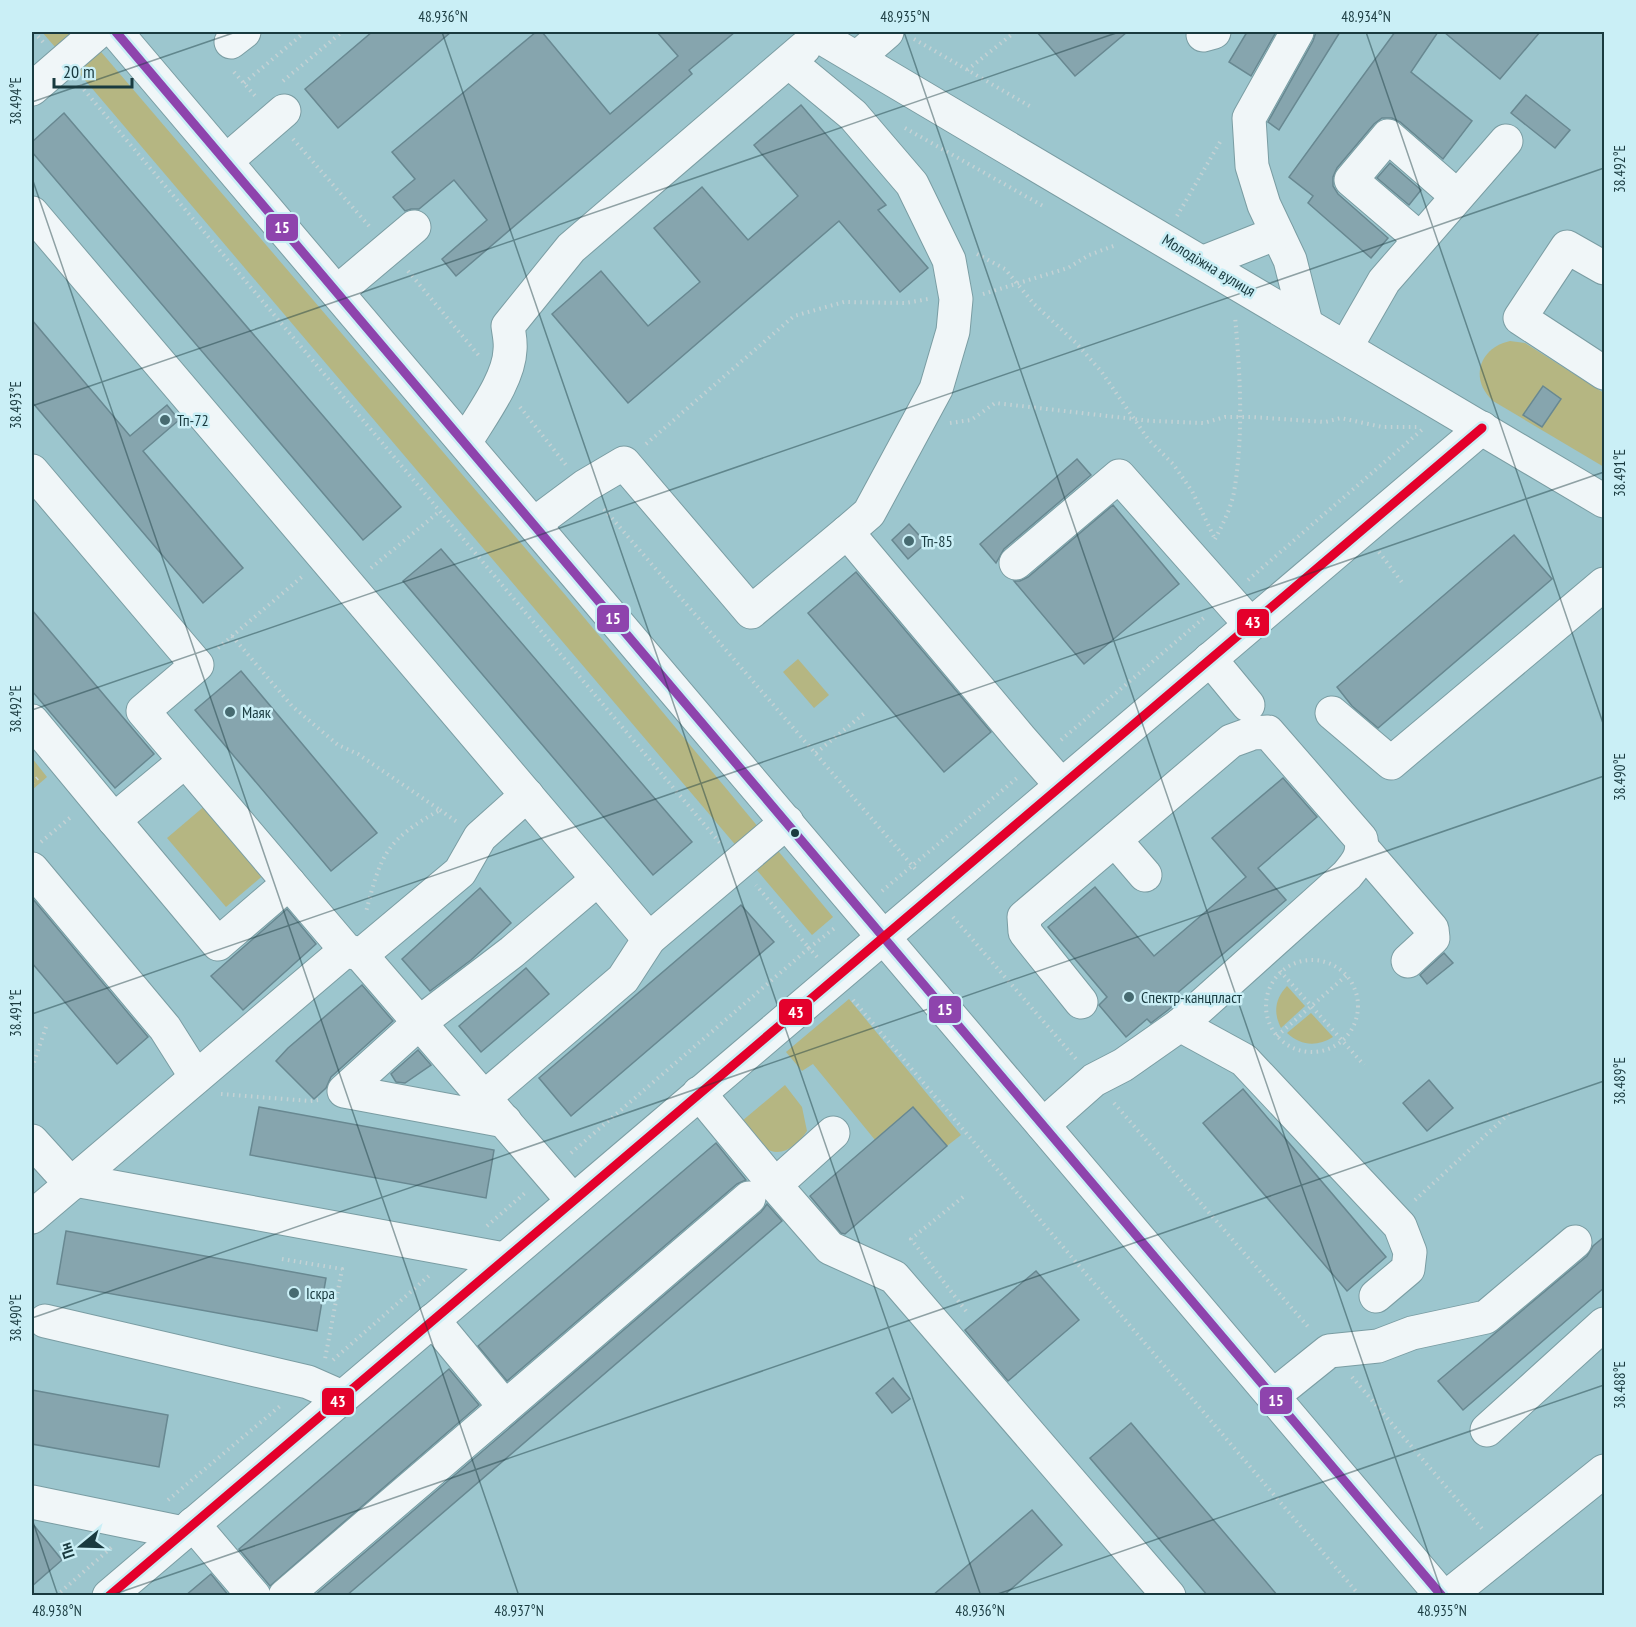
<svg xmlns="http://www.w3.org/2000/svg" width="1636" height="1627" viewBox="0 0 1636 1627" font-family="'PT Sans Narrow',sans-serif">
<rect width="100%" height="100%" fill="#9cc6ce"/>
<g fill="#b5b682">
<polygon points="42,32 82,32 62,55"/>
<polygon points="96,46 567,597 833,917 812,935 73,66"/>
<path d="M1510 341 1525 343 1604 393V467L1493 401C1469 379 1479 348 1510 341Z"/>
<polygon points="798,659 829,695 814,708 783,672"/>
<polygon points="32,758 47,777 32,790"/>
<polygon points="207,804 266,873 226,907 167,838"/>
<path d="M1287 986 1305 1006 1281 1028C1273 1012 1275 999 1287 986Z"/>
<polygon points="849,999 961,1135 947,1146 913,1107 875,1140 813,1064 802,1071 786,1052"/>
<path d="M1311 1013 1333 1037C1317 1047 1301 1046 1287 1033Z"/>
<path d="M785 1085 802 1107 807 1131C798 1145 780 1160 764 1147 755 1140 749 1129 742 1121Z"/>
</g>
<g fill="#86a5ae" stroke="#688891" stroke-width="1.5">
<polygon points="372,32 451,32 338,128 305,89"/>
<polygon points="536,32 542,32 610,114 678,56 657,32 735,32 689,70 692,74 456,276 442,259 487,220 454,180 419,209 411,209 405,211 393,197 415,179 392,152"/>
<polygon points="1037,32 1127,32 1075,76"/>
<polygon points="1247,32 1276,32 1251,76 1229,62"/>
<polygon points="1316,32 1340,32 1279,130 1268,122 1313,41"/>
<polygon points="1395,32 1438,32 1411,72 1472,121 1443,159 1400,122 1392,118 1382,118 1374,124 1337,168 1333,177 1333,186 1338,194 1388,238 1371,258 1308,203 1313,196 1289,177"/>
<polygon points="1444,32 1540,32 1500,79"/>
<polygon points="1526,95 1570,130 1555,148 1511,113"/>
<polygon points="801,105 886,205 878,210 928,268 900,292 839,221 628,403 552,314 601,271 648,326 700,282 654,228 702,187 748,240 798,196 754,145"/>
<polygon points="64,113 401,507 363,540 32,152 32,142"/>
<polygon points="1390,163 1421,190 1409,205 1377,178"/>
<polygon points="32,320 130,436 167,405 179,420 143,451 243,568 203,603 32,402"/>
<polygon points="1543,386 1561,399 1542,427 1523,415"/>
<polygon points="1077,459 1091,475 1004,549 996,563 980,544"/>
<polygon points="1113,505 1179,584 1084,664 1014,581 1020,581 1028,577"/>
<polygon points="909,524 926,543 908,559 892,540"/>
<polygon points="1514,535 1552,579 1378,728 1352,706 1337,687"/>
<polygon points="441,549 692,842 653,875 403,581"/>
<polygon points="856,572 991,732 944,772 808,613"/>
<polygon points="32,610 154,754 115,788 32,691"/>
<polygon points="241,671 377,833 331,871 195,710"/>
<polygon points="1283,778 1317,817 1258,868 1286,900 1175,995 1179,1000 1168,1010 1151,1023 1147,1019 1126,1037 1099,1005 1107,997 1048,927 1095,887 1154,956 1246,877 1212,838"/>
<polygon points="480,888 511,923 471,960 430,991 402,959"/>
<polygon points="32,898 148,1037 117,1064 32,963"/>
<polygon points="741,905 774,942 571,1116 539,1078"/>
<polygon points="287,909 316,944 243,1010 211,976"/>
<polygon points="1444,953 1453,963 1427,984 1420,975"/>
<polygon points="526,968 549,994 481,1052 459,1026"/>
<polygon points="362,985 393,1021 331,1077 326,1088 314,1099 276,1061 288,1048"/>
<polygon points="418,1050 431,1065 405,1083 396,1082 391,1074"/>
<polygon points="1429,1080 1453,1108 1427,1131 1403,1103"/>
<polygon points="1243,1089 1386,1257 1347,1291 1203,1123"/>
<polygon points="259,1107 494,1150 486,1198 250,1155"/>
<polygon points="913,1107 947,1146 845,1234 841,1233 810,1196"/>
<polygon points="716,1143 746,1180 737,1184 507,1381 478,1346"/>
<polygon points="767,1204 782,1221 346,1596 314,1596 761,1212"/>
<polygon points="66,1231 326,1278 317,1331 57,1284"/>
<polygon points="1605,1236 1605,1287 1463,1410 1438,1381 1587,1256 1593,1246"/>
<polygon points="1036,1271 1079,1320 1008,1381 965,1330"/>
<polygon points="449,1369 479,1405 270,1586 239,1549"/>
<polygon points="893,1378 910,1399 892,1413 876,1393"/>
<polygon points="32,1390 168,1415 159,1467 32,1444"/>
<polygon points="1131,1423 1278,1596 1208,1596 1090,1458"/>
<polygon points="1032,1510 1062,1545 1003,1596 932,1596"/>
<polygon points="32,1523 62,1560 32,1586"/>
<polygon points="211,1574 229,1596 185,1596"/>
</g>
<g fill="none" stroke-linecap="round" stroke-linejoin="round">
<defs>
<g id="minor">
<polyline points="116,32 1442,1596"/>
<polyline points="812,32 1604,501"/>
<polyline points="1297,32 1249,118 1252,166 1264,205 1290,260 1306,323"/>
<polyline points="1203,35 1214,32"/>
<polyline points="231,42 244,32"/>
<polyline points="857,58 887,32"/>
<polyline points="789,62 853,115 912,184 949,260 956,299 953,331 936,389 869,513 847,532"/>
<polyline points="32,89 98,32"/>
<polyline points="226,161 284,111"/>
<polyline points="32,213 649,939"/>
<polyline points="1420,239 1351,180 1388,136 1457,196"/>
<polyline points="1204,262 1277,233"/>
<polyline points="1604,268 1567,247 1520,318 1604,373"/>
<polyline points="337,292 414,227"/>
<polyline points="1346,347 1384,281 1506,141"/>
<path d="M465 443C480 417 509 380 510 350 511 342 509 334 508 326L571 248 804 48"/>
<polyline points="32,471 197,665 143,711 346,950 361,955 573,1201"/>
<polyline points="534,524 585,486 624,463 751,612 847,532 1020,738 1061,785"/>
<polyline points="1016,563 1119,476 1250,624"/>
<polyline points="1210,659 1248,705"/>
<polyline points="1332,713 1391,763 1604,584"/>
<polyline points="32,721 114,820 185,761"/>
<polyline points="114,820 218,944 289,883"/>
<polyline points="1115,840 1145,875"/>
<polyline points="1363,849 1432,929 1433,938 1408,961"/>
<polyline points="32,869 165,1028 196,1077"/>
<polyline points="361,955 460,872 480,837 527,795"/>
<path d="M1081 1002 1025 932 1024 917 1231 741 1253 733 1268 732 1361 839C1364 855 1357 863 1347 875L1180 1025"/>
<polyline points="699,1093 775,1185 833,1133"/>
<polyline points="485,1097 623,979 649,939 787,822"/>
<polyline points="505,1121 344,1091 419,1023 512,952 598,879"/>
<polyline points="1043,1125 1094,1080 1123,1065 1180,1025 1244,1060 1400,1226 1410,1252 1408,1269 1376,1296"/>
<polyline points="32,1141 71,1184"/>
<polyline points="75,1180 504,1259"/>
<polyline points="775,1185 830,1248 894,1277 1169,1596"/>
<polyline points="32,1217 346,950"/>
<polyline points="433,1320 505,1407"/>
<polyline points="45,1321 308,1382 342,1397"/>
<polyline points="1273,1396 1329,1351 1378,1346 1412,1333 1486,1317 1575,1242"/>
<polyline points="1487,1430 1604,1324"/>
<polyline points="32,1502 183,1533"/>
<polyline points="193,1524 254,1596"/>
<polyline points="109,1596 1482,428"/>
<polyline points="285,1596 749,1198"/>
<polyline points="1448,1596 1604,1471"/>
</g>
</defs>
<use href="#minor" stroke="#7a9da3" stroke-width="35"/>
<g stroke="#c4d2d5" stroke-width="4" stroke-dasharray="1.5 4.5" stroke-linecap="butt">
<polyline points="34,32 44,43"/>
<polyline points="914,39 1033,108"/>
<polyline points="967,70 1015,32"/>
<polyline points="234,72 257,98"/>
<polyline points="283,81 342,32"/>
<polyline points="244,83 305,32"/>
<polyline points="80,85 720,843"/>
<polyline points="905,128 1043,206"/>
<polyline points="293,139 369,226"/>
<polyline points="1177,216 1220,142"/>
<polyline points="977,254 1005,269 1034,304 1076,343 1101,371 1148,439 1173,464 1192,491 1214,537"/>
<polyline points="408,271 480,357"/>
<polyline points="983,294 1068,268 1089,255 1116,245"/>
<polyline points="520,407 566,465"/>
<polyline points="950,423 971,420 995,403 1151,421 1204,423 1225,417 1252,417 1325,422 1341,418 1382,427 1420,427"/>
<polyline points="646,444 794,316 844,302 906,303 928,299"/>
<polyline points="604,509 917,871"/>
<path d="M1215 539C1223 524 1231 508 1234 492 1244 434 1240 374 1235 316"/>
<polyline points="1379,552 1404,585"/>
<polyline points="371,568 440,511"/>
<polyline points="1248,580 1424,428"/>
<path d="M232 636 292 706 338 745 358 754 440 810C386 840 381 854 366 912"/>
<polyline points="218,648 304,575"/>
<polyline points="1061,740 1206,616"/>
<polyline points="816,753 867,711"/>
<polyline points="32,783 41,775"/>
<polyline points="440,810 457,822"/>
<polyline points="41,842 72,816"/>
<polyline points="882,891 1017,778"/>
<polyline points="953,917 1076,1059"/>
<polyline points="817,957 809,948 836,927"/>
<circle cx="1312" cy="1006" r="46"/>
<polyline points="1280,971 1364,1065"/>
<polyline points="853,1000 1360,1596"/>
<polyline points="1277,1036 1347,975"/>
<polyline points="32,1068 47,1024"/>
<polyline points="221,1094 310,1101 318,1100"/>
<polyline points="1114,1103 1310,1329"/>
<polyline points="571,1153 809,948 756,885"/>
<polyline points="963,1197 911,1239 966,1311"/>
<polyline points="1415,1200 1512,1111"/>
<polyline points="487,1226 526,1192"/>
<polyline points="282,1259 342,1269 325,1359"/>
<polyline points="333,1360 431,1274"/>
<polyline points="1352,1377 1484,1531"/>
<polyline points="168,1500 280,1406"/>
<polyline points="56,1596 112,1547"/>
</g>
<use href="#minor" stroke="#f0f6f8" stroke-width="33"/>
<defs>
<polyline id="bus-1" points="116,32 1442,1596"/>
<polyline id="bus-2" points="109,1596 1482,428"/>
</defs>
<use href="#bus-1" stroke="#caeff6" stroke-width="14"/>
<use href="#bus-2" stroke="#caeff6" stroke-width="14"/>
<use href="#bus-1" stroke="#8e44ad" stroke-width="9"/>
<use href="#bus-2" stroke="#e4002b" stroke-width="9"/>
</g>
<path fill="none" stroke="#193a3f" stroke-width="1.5" stroke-opacity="0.45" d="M442 32 981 1596M904 32 1443 1596M1366 32 1604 726M32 102 236 32M32 178 519 1596M32 406 1119 32M32 710 1604 168M32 1014 1604 472M32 1318 1604 776M32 1519 58 1596M109 1596 1604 1081M992 1596 1604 1385"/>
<g fill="#476b71" stroke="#caeff6" stroke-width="2">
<circle cx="165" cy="420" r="6"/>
<circle cx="909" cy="541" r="6"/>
<circle cx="230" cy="712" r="6"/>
<circle cx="1129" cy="997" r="6"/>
<circle cx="294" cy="1293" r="6"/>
</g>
<circle fill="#193a3f" stroke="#caeff6" stroke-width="2" cx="795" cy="833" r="5"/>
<g text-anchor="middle" stroke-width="5" stroke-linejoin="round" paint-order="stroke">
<g font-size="16" fill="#193a3f" stroke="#caeff6">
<text transform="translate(1209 265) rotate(31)" y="6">Молодіжна вулиця</text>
</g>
<g font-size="16" fill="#193a3f" stroke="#caeff6" text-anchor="start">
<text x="177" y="426">Тп-72</text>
<text x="921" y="547">Тп-85</text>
<text x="242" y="718">Маяк</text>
<text x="1141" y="1003">Спектр-канцпласт</text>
<text x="306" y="1299">Іскра</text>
</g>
</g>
<g stroke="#caeff6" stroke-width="2">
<rect x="265" y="213" width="34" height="29" rx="6" fill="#8e44ad"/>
<rect x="596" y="604" width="34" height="29" rx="6" fill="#8e44ad"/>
<rect x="1236" y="608" width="34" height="29" rx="6" fill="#e4002b"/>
<rect x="928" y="995" width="34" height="29" rx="6" fill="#8e44ad"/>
<rect x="778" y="998" width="35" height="28" rx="6" fill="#e4002b"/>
<rect x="1259" y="1386" width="34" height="29" rx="6" fill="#8e44ad"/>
<rect x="321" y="1387" width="34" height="29" rx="6" fill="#e4002b"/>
</g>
<g font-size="16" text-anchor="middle" font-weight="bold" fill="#fff">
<text x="282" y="233">15</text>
<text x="613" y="624">15</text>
<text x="1253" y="628">43</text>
<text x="945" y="1015">15</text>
<text x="796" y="1018">43</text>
<text x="1276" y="1406">15</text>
<text x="338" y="1407">43</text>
</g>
<rect width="1636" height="1627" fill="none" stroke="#caeff6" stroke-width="66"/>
<g transform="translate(81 1546) rotate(251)" stroke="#caeff6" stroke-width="4.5" paint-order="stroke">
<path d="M0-4.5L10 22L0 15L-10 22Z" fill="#193a3f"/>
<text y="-9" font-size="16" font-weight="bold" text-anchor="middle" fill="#193a3f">Пн</text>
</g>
<path d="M54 78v9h78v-9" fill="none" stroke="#193a3f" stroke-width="3"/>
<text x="63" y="78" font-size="18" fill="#193a3f" stroke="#caeff6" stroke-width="4.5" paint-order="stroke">20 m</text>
<rect x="33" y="33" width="1570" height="1561" fill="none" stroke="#193a3f" stroke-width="2"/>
<g font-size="15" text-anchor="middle" fill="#193a3f">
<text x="443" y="22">48.936°N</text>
<text x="905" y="22">48.935°N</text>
<text x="1366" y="22">48.934°N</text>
<text transform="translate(16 101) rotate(-90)" y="5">38.494°E</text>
<text transform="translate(1620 169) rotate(-90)" y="5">38.492°E</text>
<text transform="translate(16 405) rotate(-90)" y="5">38.493°E</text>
<text transform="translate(1620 473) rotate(-90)" y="5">38.491°E</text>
<text transform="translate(16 709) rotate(-90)" y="5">38.492°E</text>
<text transform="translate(1620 777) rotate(-90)" y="5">38.490°E</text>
<text transform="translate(16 1013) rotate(-90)" y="5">38.491°E</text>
<text transform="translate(1620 1081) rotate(-90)" y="5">38.489°E</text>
<text transform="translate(16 1318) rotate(-90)" y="5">38.490°E</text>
<text transform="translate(1620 1385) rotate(-90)" y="5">38.488°E</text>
<text x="57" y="1616">48.938°N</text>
<text x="519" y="1616">48.937°N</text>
<text x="980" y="1616">48.936°N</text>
<text x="1442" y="1616">48.935°N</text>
</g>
</svg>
